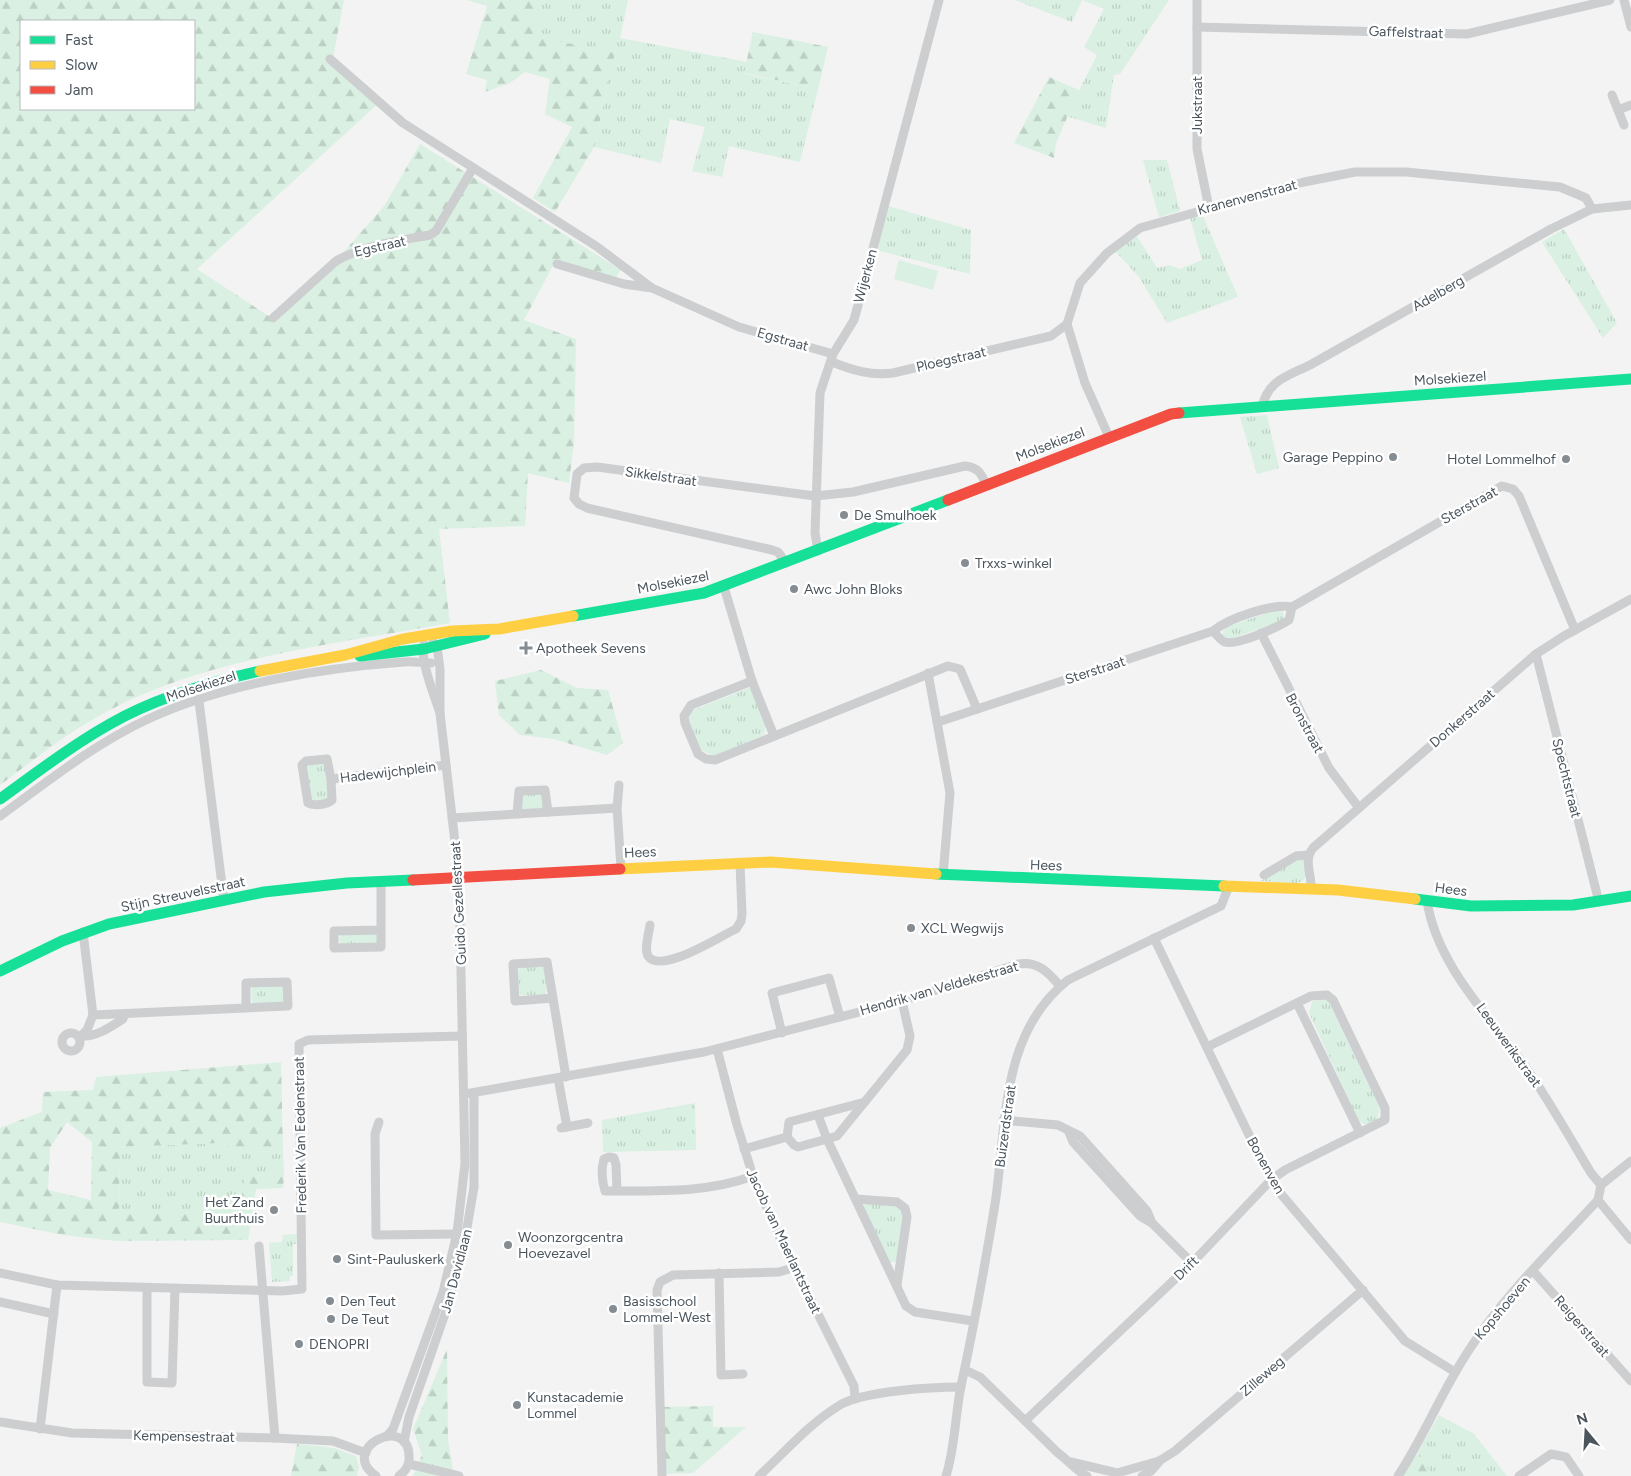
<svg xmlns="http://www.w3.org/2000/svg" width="1631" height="1476" viewBox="0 0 1631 1476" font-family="Figtree,sans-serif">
<defs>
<pattern id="grass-tufts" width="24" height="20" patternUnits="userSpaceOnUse" patternTransform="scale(1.25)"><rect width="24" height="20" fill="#d9f0e2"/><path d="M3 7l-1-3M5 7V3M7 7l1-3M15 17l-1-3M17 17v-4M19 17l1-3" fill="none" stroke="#bcd0c4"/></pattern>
<pattern id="forest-firs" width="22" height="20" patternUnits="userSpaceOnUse" patternTransform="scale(1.25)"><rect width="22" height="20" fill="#d9f0e2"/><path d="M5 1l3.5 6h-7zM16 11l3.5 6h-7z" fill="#bcd0c4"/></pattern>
</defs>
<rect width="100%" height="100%" fill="#f3f3f3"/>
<g fill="url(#grass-tufts)">
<polygon points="540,0 628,0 620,38 747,62 745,74 818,89 800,162 729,146 722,177 692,171 705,127 670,119 661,163 594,147 615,53 532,36"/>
<polygon points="1015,0 1082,0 1072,22"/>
<polygon points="1082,0 1169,0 1120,74 1114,75 1106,128 1066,116 1097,55 1084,47 1104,9"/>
<polygon points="1143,160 1167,160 1180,211 1159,217"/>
<polygon points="888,206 971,230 970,274 876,250"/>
<polygon points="1203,216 1238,297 1167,323 1139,277 1115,251 1136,235 1157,268 1169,265 1180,269 1202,260 1190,218"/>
<polygon points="1564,229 1617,323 1603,338 1542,242"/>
<polygon points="1267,415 1279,468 1257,474 1240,417"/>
<polygon points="1275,610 1283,612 1284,619 1281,622 1229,639 1223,635 1223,631 1227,627"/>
<polygon points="749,688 753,691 766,725 764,735 714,756 701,750 688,721 691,711"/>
<polygon points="325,763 330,795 328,799 312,801 305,768 307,765"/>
<polygon points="542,792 543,808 524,810 522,809 522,793"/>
<polygon points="1304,858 1306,876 1303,881 1297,883 1260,881 1293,860"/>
<polygon points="343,934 375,934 378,936 378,943 342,945 338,939"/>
<polygon points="542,966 544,968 547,989 545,995 520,995 517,970 522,967"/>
<polygon points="280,985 284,987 285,1001 281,1003 252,1003 251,990 253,987"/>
<polygon points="1324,998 1329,1003 1380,1108 1377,1120 1370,1124 1363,1124 1358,1119 1309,1013 1312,1002"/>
<polygon points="695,1103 696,1150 603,1152 602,1120"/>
<polygon points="220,1143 250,1152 283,1151 284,1175 245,1176 239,1212 119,1212 120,1147"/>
<polygon points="865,1204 895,1204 905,1213 896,1262 889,1262 863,1208"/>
<polygon points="297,1234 296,1244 293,1244 293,1276 290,1276 290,1281 272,1282 269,1243 282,1242 283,1235"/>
<polygon points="1439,1415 1474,1434 1507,1476 1433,1476 1417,1454"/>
</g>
<g fill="url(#forest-firs)" fill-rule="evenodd">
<path d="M0 0H344L333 58 381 101 197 269 273 319 343 253 385 205 420 144 621 270 616 277 556 260 524 320 576 339 574 442 569 483 528 473 525 526 439 529 450 623C337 644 208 657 106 712 68 732 35 759 0 785ZM21 21H194V109H21Z"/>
<polygon points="467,0 540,0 533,36 615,53 594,147 555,212 533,198 572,127 545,114 550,79 525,72 510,83 485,92 487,80 466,74 487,6"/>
<polygon points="753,32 828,47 818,89 744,73"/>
<polygon points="1049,77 1079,90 1056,143 1054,158 1014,143"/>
<polygon points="541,670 577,688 608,690 623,743 607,755 554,739 520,735 499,715 495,681"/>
<path d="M281 1062 283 1151 250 1152 220 1143 120 1147 119 1212H239L245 1176 284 1175 283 1188 256 1189 248 1240 116 1241 63 1235 0 1222V1128L42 1112 43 1092 93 1090 96 1077ZM67 1122 92 1142 91 1200 48 1190 50 1148Z"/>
<polygon points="447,1349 448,1440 454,1476 413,1476 422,1455 413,1429"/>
<polygon points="713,1406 713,1427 746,1427 693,1473 664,1474 663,1407"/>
<polygon points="297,1444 334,1448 356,1456 359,1467 357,1476 291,1476"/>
<polygon points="1417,1454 1433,1476 1402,1476"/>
</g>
<polygon fill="#d9f0e2" points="899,260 938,271 933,290 894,279"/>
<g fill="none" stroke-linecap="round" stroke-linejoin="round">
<g stroke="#ccced0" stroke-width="9">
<polyline points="1197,0 1197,149 1209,208"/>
<polyline points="1624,0 1631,27"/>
<polyline points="1197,27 1467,34 1610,0"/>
<polyline points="330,59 403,123 596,246 652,288"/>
<polyline points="1612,95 1624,125"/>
<polyline points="1618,110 1631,105"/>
<polyline points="557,264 624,284 652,288 739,327 833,354"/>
<path d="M273 318 336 261C364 245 398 241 430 235L436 231 473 168"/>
<path d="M832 362C852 370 871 376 893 373L1051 336 1067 324"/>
<path d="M1262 407C1268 380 1288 376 1310 365L1551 229 1592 209 1631 205"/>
<polyline points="1109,437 1085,383 1067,324 1080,283 1107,253 1140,228 1304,182 1355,172 1406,172 1560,187 1586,198 1592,209"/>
<polyline points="818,551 815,533 820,393 833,354 854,320 939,0"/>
<path d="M786 563 778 552 772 550 587 508 579 504 574 498 577 474 584 468 597 467 815 496 853 492 965 466C978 467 982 474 986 485"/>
<polyline points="724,587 752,681 774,736"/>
<path d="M1292 607 1289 620C1278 627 1237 646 1225 642 1220 640 1217 635 1213 631 1229 618 1273 603 1292 607L1502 486 1513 489 1519 496 1575 630"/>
<polyline points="1261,633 1329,768 1359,808"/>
<path d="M424 644C419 658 435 698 440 713"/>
<polyline points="1536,654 1599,902"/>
<polyline points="928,673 950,793 943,875"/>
<polyline points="752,681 691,705 684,716 685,723 698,754 706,759 715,760 948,666 960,669 977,709"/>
<polyline points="199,701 224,901"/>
<polyline points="938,722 1213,631"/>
<path d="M331 779 332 800C327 805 313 806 308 803L302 765 306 761 327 759 331 779 446 765"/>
<polyline points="619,785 617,808 621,868"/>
<polyline points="517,814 519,791 545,790 548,812"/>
<path d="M0 816C47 782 93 745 146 720 222 684 321 668 404 662 413 661 422 663 431 663"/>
<polyline points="452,818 617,808"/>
<polyline points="1264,875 1296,856 1308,855"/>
<polyline points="381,881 381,947 334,948 334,931 381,930"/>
<path d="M1311 889C1312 874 1303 861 1313 848L1536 654 1564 636 1631 599"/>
<path d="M1427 901C1437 966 1491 1018 1527 1069 1550 1102 1570 1138 1591 1173L1601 1185"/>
<path d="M650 925C649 933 644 949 648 956 661 975 720 936 736 929L741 921 742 914 740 863"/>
<polyline points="83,932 93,1015 288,1006 287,982 246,983 246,1008"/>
<polyline points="1154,938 1263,1164 1281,1194 1405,1341 1455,1372"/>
<polyline points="553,998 515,1001 513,964 547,962 566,1077"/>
<polyline points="902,1001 910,1036 907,1050 837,1136 827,1139 906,1306 915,1312 973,1321"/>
<polyline points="1297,1003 1360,1133"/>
<polyline points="782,1033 772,993 829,978 840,1017"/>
<circle cx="71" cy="1042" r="9"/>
<path d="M83 1036C96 1037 112 1026 123 1019L124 1015"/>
<polyline points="79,1038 87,1030 93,1015"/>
<polyline points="717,1049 737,1125 753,1176 780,1238 854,1386 855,1399"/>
<polyline points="558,1078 567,1127"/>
<path d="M465 1094 704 1052 902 1001 1018 964C1038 961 1048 972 1060 986"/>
<polyline points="818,1115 827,1139 798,1147 794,1145 787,1137 789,1122 865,1102"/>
<polyline points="1003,1120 1058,1125 1080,1136 1147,1211 1152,1223"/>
<polyline points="379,1122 375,1134 376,1235 456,1234"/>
<polyline points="561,1128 588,1123"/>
<polyline points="1069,1132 1073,1142 1140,1216 1152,1223 1192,1263"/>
<polyline points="744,1149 787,1137"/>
<path d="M617 1191H605C602 1181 601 1169 604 1159L609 1157 614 1158 616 1165 617 1191C663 1191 710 1192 753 1176"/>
<polyline points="856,1199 897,1202 905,1208 907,1217 897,1285"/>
<polyline points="1598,1200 1631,1240"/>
<polyline points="259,1246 275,1438"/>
<polyline points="1533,1271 1631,1381"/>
<polyline points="0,1273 57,1285 282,1291 302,1289 299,1044 308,1040 462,1036"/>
<polyline points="719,1273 721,1375 743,1374"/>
<polyline points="147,1288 147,1382 172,1383 175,1289"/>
<polyline points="0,1302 54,1314"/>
<path d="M965 1370 980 1377 1058 1453C1068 1460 1076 1471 1087 1476"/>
<polyline points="1025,1421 1192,1263 1271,1180 1285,1170 1385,1120 1385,1108 1333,1000 1327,995 1311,996 1207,1047"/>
<polyline points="0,1422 72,1433 275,1438 333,1441 366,1453"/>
<polyline points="40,1429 57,1285"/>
<polyline points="387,1436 393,1429 443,1292 457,1233 465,1163 459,877 440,713 440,669 437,646 433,642"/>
<polyline points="404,1442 409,1417 454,1288 464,1245 474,1187 474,1094"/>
<polyline points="1071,1462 1117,1473 1159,1461 1175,1451 1363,1290"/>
<polyline points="409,1464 459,1476"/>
<path d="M376 1476C337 1449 408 1413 409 1456 410 1465 406 1471 399 1476"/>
<polyline points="662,1476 657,1290 660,1282 673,1275 779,1272 796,1267"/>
<path d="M759 1476C784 1453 810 1423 840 1405 864 1391 932 1387 961 1387"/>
<path d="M946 1476C955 1448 955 1416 961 1386 974 1326 985 1265 995 1204 1007 1127 999 1034 1068 980L1221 906 1229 886"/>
<polyline points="1142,1476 1151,1471 1159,1462"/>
<path d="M1398 1476C1425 1435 1443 1388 1471 1347 1506 1293 1555 1247 1598 1200L1601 1185 1631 1161"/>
<polyline points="1519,1476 1551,1454 1566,1457 1579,1476"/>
</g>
<g stroke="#16e098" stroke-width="11">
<polyline points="1179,413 1631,379"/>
<polyline points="573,616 704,593 948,500"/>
<polyline points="360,656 424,649 485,634"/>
<path d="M0 799C36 773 71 746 110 724 155 698 210 682 260 671"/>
<polyline points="936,874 1224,886"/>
<polyline points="1415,899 1471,906 1573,905 1631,896"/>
<polyline points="0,971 62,941 109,924 264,892 347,883 413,880"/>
</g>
<g stroke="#ffcf43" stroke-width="11">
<polyline points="260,671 345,655 403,639 452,631 499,629 573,616"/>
<polyline points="620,869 771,862 936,874"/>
<polyline points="1224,886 1338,890 1415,899"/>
</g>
<g stroke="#f24e42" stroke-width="11">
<polyline points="948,500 1171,414 1179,413"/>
<polyline points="413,880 620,869"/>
</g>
</g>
<g fill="#858c92" stroke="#fff" stroke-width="2">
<circle cx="1393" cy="457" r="5"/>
<circle cx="1566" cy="459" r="5"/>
<circle cx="844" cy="515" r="5"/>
<circle cx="965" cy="563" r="5"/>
<circle cx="794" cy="589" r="5"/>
<path d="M523.5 640.5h5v5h5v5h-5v5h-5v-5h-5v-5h5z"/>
<circle cx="911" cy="928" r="5"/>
<circle cx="274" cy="1210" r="5"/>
<circle cx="508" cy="1245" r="5"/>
<circle cx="337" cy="1259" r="5"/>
<circle cx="330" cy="1301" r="5"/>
<circle cx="613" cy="1309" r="5"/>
<circle cx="331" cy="1319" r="5"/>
<circle cx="299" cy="1344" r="5"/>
<circle cx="517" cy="1405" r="5"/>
</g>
<g text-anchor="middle" stroke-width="5" stroke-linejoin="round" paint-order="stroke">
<g font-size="14" fill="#4a555e" stroke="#fff">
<text transform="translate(1406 32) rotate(2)" y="5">Gaffelstraat</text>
<text transform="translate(1197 105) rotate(-90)" y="5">Jukstraat</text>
<text transform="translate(1247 197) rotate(-15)" y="5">Kranenvenstraat</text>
<text transform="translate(380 246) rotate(-13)" y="5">Egstraat</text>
<text transform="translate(865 276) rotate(-75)" y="5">Wijerken</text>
<text transform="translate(1438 293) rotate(-30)" y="5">Adelberg</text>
<text transform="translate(783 339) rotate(16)" y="5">Egstraat</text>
<text transform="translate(951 359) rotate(-13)" y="5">Ploegstraat</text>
<text transform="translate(1450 378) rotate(-4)" y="5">Molsekiezel</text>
<text transform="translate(1050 444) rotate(-21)" y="5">Molsekiezel</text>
<text transform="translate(661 476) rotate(8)" y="5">Sikkelstraat</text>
<text transform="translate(1469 505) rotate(-29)" y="5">Sterstraat</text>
<text transform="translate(673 582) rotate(-11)" y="5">Molsekiezel</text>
<text transform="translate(1095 670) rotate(-18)" y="5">Sterstraat</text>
<text transform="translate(201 686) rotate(-18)" y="5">Molsekiezel</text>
<text transform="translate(1462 718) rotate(-41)" y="5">Donkerstraat</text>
<text transform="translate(1305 723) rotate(62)" y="5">Bronstraat</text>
<text transform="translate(388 772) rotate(-7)" y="5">Hadewijchplein</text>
<text transform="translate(1567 778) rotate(76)" y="5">Spechtstraat</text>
<text transform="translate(640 852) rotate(-3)" y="5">Hees</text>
<text transform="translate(1046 865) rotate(2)" y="5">Hees</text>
<text transform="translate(1451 889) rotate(7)" y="5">Hees</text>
<text transform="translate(183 894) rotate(-12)" y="5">Stijn Streuvelsstraat</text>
<text transform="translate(458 903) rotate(-93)" y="5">Guido Gezellestraat</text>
<text transform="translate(939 988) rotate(-16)" y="5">Hendrik van Veldekestraat</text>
<text transform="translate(1509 1045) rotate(54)" y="5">Leeuwerikstraat</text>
<text transform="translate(1005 1126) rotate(-82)" y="5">Buizerdstraat</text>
<text transform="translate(300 1135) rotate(-91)" y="5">Frederik Van Eedenstraat</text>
<text transform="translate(1266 1165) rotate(61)" y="5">Bonenven</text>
<text transform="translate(784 1241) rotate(65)" y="5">Jacob van Maerlantstraat</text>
<text transform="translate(1186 1268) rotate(-44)" y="5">Drift</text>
<text transform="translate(456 1271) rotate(-75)" y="5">Jan Davidlaan</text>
<text transform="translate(1502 1308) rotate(-50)" y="5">Kopshoeven</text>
<text transform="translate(1582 1326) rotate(49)" y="5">Reigerstraat</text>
<text transform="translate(1262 1376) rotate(-41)" y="5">Zilleweg</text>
<text transform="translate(184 1436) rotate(1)" y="5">Kempensestraat</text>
</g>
<g font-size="14" fill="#4a555e" stroke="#fff" text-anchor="start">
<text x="1383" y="462" text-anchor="end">Garage Peppino</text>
<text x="1556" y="464" text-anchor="end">Hotel Lommelhof</text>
<text x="854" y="520">De Smulhoek</text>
<text x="975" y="568">Trxxs-winkel</text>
<text x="804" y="594">Awc John Bloks</text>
<text x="536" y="653">Apotheek Sevens</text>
<text x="921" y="933">XCL Wegwijs</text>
<text x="264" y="1207" text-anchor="end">Het Zand<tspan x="264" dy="16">Buurthuis</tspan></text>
<text x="518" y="1242">Woonzorgcentra<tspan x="518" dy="16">Hoevezavel</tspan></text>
<text x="347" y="1264">Sint-Pauluskerk</text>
<text x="340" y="1306">Den Teut</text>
<text x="623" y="1306">Basisschool<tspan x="623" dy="16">Lommel-West</tspan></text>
<text x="341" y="1324">De Teut</text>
<text x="309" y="1349">DENOPRI</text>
<text x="527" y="1402">Kunstacademie<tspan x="527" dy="16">Lommel</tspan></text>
</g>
</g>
<rect x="20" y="20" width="175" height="90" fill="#ffffff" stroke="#b7bbbf"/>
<rect x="30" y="36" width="25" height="8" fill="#16e098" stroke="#b7bbbf"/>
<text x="65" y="45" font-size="15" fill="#4a555e">Fast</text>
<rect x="30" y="61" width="25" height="8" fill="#ffcf43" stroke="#b7bbbf"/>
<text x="65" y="70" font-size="15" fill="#4a555e">Slow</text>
<rect x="30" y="86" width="25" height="8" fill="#f24e42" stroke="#b7bbbf"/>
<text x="65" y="95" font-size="15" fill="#4a555e">Jam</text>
<g transform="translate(1586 1431) rotate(342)" stroke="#ffffff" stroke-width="4" paint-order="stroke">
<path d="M0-4L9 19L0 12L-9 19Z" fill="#4a555e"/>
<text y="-8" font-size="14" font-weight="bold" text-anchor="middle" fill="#4a555e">N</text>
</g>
</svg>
